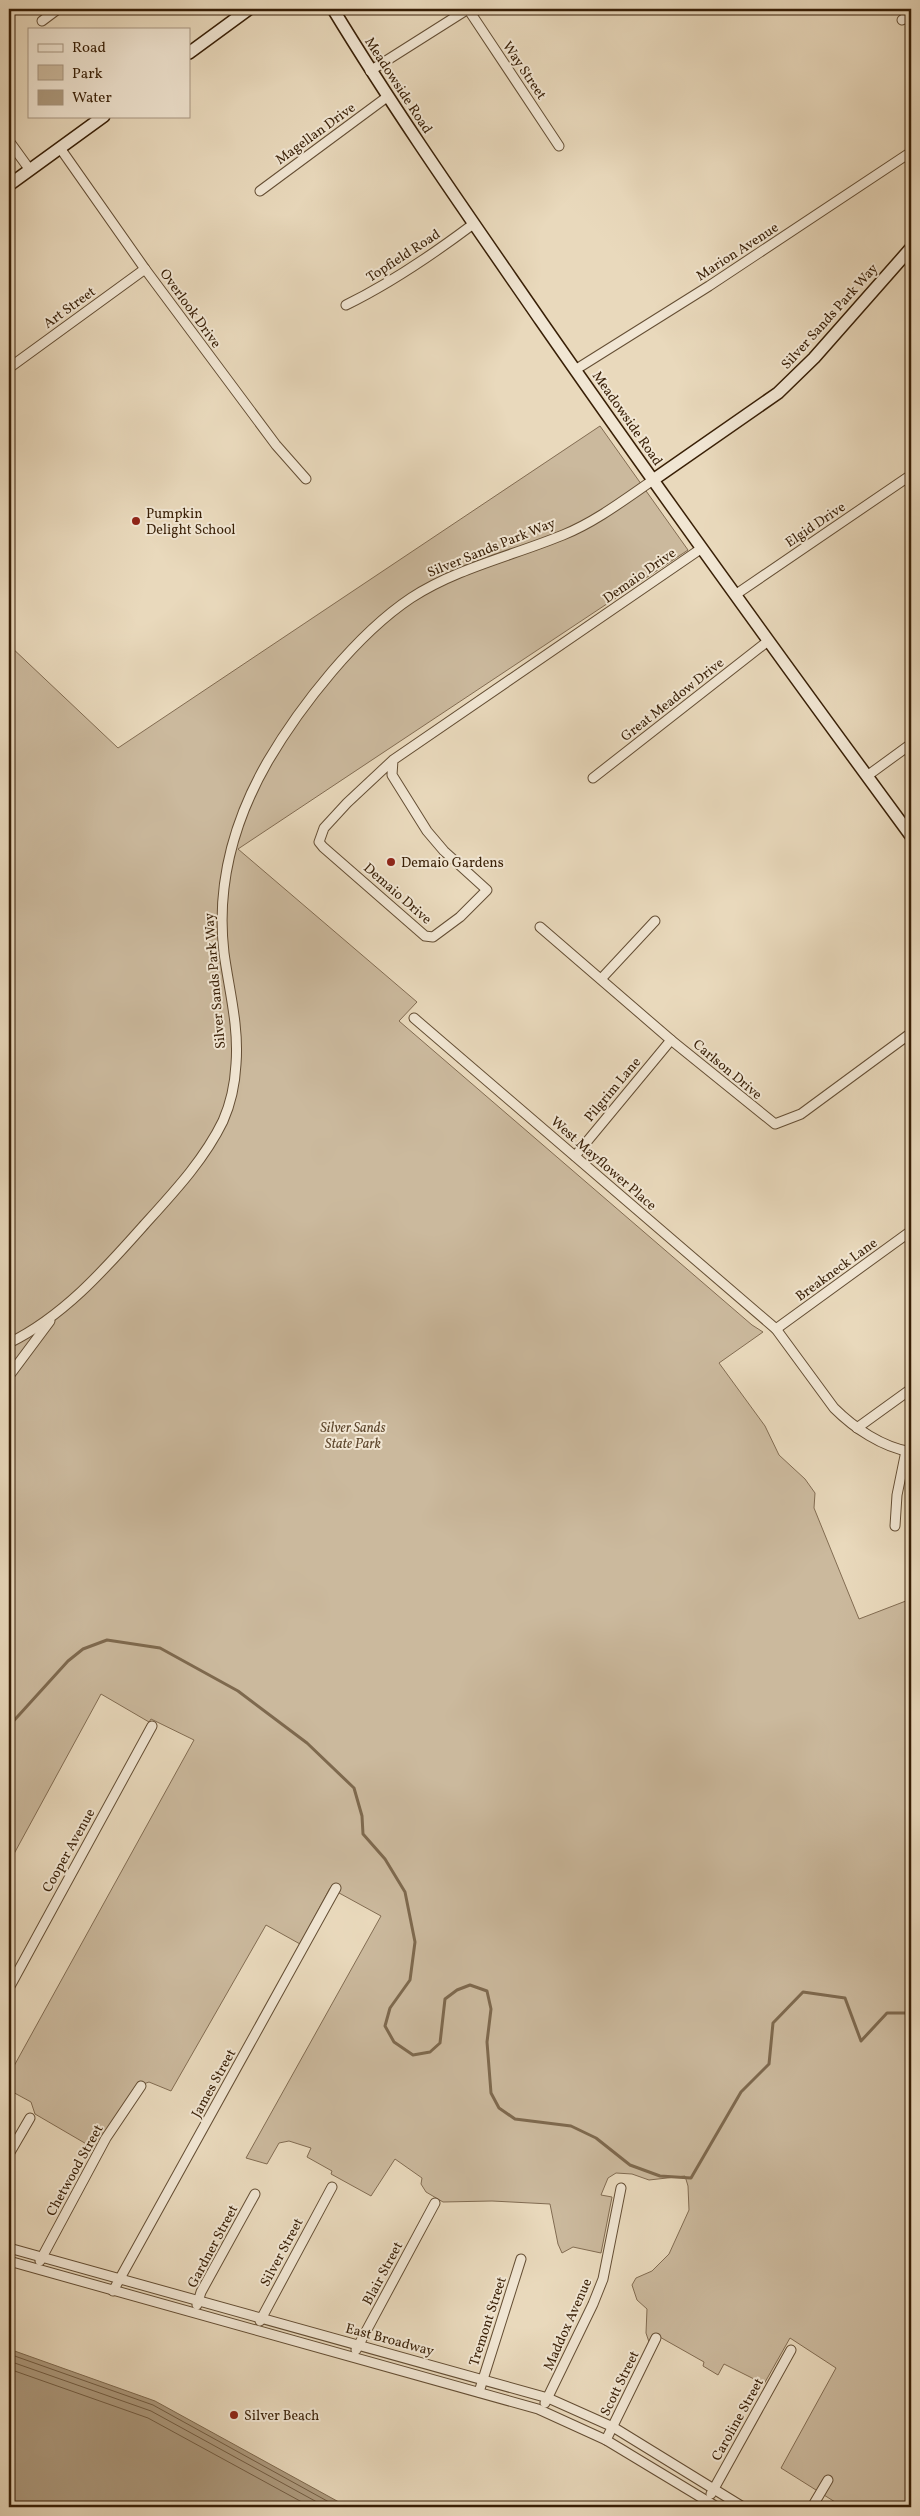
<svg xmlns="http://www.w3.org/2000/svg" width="920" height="2516" viewBox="0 0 920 2516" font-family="Vollkorn,serif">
<rect width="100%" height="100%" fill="#e9d9bc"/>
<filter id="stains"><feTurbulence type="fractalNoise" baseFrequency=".004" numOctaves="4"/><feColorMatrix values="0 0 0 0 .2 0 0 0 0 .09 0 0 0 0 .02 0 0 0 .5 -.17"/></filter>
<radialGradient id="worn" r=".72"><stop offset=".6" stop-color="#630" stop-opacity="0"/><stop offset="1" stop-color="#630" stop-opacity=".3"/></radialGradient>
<polygon fill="#cbb99d" stroke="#826c52" points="600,426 688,550 238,849 417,1002 399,1021 752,1325 763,1332 719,1363 765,1426 779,1455 805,1479 815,1493 814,1508 859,1619 911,1599 911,2507 843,2507 781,2468 836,2368 790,2338 764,2384 724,2364 718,2375 703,2366 704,2362 658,2336 649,2342 646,2333 647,2309 637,2300 632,2285 636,2278 652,2271 669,2254 689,2210 688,2186 685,2176 649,2180 632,2174 616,2173 608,2178 601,2195 612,2197 601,2253 573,2247 562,2253 558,2244 550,2204 492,2201 443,2202 426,2192 421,2184 422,2178 395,2159 371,2196 331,2174 332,2171 307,2157 311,2148 289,2141 279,2143 267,2164 246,2158 381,1916 330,1888 300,1944 266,1925 171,2091 149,2082 135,2087 95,2149 35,2114 31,2102 9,2090 9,2075 194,1740 151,1719 149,1722 101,1694 9,1863 9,645 118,748"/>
<polygon fill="#ad9a7e" stroke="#7e694e" points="9,2349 155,2401 348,2507 9,2507"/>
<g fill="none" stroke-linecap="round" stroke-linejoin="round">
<g stroke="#725c42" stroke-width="1">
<polyline points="9,2354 153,2405 338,2507"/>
<polyline points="9,2361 151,2411 326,2507"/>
<polyline points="9,2369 148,2418 311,2507"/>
</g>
<polyline stroke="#7e694e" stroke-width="3" points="9,1726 68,1661 83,1649 107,1640 160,1648 238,1691 307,1743 354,1788 362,1816 363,1834 385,1859 405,1892 415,1942 410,1980 390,2008 385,2026 394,2042 413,2055 430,2052 440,2043 445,1999 457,1990 470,1985 487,1991 491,2009 487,2042 491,2093 499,2108 515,2119 571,2126 596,2138 630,2165 660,2176 691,2178 741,2092 769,2064 773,2023 803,1992 845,1998 861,2041 887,2013 911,2013"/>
<defs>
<g id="street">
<polyline points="468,9 559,146"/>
<polyline points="902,20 911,14"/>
<polyline points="42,21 58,9"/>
<polyline points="370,71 468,9"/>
<polyline points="9,141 30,170"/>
<polyline points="60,148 145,269 276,445 306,479"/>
<polyline points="260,191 387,97"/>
<path d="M346 305C391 283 432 255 472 225"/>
<polyline points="9,368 145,269"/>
<polyline points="575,370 709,286 911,152"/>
<polyline points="735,595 911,475"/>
<polyline points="393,760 392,775 427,831 444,851 487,890 460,917 433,937 425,936 323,847 319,842 324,828 347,803 393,760 702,548"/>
<polyline points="867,776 911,744"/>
<polyline points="593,778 768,641"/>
<polyline points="540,927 671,1040 775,1124 801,1114 911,1033"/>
<polyline points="601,979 655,921"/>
<path d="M414 1018 776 1329 834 1408C854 1428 882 1447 911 1452"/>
<polyline points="575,1156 671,1040"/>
<polyline points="776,1329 911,1231"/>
<path d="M9 1343C64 1316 105 1269 145 1224 174 1192 204 1160 223 1121 231 1103 235 1083 236 1064 239 1026 229 990 224 953 216 885 234 820 268 761 301 705 357 634 411 598 457 568 512 556 563 535 595 522 624 500 653 480"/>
<polyline points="9,1376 50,1321"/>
<polyline points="857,1428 911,1389"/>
<polyline points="895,1526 897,1495 906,1451"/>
<polyline points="9,1988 152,1726"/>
<polyline points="9,2154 30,2118"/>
<polyline points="9,2248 548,2398 613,2427 743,2507"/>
<polyline points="9,2261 538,2409 606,2440 717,2507"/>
<polyline points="40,2261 106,2138 141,2086"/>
<polyline points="113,2291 336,1888"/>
<polyline points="197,2305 201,2292 255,2194"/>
<polyline points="260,2321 332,2187"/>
<polyline points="356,2350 435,2203"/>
<polyline points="479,2392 521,2259"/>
<polyline points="545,2403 593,2304 603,2279 621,2188"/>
<polyline points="606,2440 656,2338"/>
<polyline points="711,2494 791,2350"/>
<polyline points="812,2507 828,2480"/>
</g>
<g id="secondary">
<path d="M333 9C398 116 470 218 541 321 662 495 786 666 911 836"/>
<polyline points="189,53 249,9"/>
<polyline points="9,185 104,116"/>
<polyline points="653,480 778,393 814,358 911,248"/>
</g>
</defs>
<use href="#street" stroke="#644e34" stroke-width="11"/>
<use href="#secondary" stroke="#381f06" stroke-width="14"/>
<use href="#street" stroke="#f1e6d3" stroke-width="9"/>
<use href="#secondary" stroke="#f1e6d3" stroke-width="11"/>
</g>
<g fill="#8f2418" stroke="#f1e6d3" stroke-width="2">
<circle cx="136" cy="521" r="5"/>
<circle cx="391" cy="862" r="5"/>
<circle cx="234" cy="2415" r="5"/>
</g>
<g text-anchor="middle" stroke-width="4" stroke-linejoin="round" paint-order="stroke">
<g font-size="14" fill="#381f06" stroke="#f1e6d3">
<text transform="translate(525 70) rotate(56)" y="5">Way Street</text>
<text transform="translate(399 85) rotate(57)" y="5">Meadowside Road</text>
<text transform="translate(315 133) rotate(-36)" y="5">Magellan Drive</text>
<text transform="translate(737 251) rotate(-33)" y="5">Marion Avenue</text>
<text transform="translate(403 255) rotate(-33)" y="5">Topfield Road</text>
<text transform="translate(69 307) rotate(-36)" y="5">Art Street</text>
<text transform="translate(191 308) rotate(54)" y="5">Overlook Drive</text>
<text transform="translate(829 316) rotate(-48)" y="5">Silver Sands Park Way</text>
<text transform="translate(628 418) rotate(55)" y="5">Meadowside Road</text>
<text transform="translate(815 524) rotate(-34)" y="5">Elgid Drive</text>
<text transform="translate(491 547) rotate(-22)" y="5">Silver Sands Park Way</text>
<text transform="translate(639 575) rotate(-35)" y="5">Demaio Drive</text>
<text transform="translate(672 699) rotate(-38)" y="5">Great Meadow Drive</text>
<text transform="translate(398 893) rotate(41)" y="5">Demaio Drive</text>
<text transform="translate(214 981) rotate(-95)" y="5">Silver Sands Park Way</text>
<text transform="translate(728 1069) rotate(40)" y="5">Carlson Drive</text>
<text transform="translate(612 1089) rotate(-50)" y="5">Pilgrim Lane</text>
<text transform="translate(604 1163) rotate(41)" y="5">West Mayflower Place</text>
<text transform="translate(836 1269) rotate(-36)" y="5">Breakneck Lane</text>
<text transform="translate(68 1850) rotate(-61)" y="5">Cooper Avenue</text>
<text transform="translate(213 2083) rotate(-61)" y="5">James Street</text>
<text transform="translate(74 2170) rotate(-61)" y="5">Chetwood Street</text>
<text transform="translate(212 2246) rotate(-62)" y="5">Gardner Street</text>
<text transform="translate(281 2252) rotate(-62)" y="5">Silver Street</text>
<text transform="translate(382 2273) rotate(-62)" y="5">Blair Street</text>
<text transform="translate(487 2321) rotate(-72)" y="5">Tremont Street</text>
<text transform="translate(567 2324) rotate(-66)" y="5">Maddox Avenue</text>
<text transform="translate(390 2339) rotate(15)" y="5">East Broadway</text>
<text transform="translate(619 2383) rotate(-64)" y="5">Scott Street</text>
<text transform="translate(737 2419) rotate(-61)" y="5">Caroline Street</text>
</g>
<g font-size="14" fill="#381f06" stroke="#f1e6d3" text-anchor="start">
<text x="146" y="518">Pumpkin<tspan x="146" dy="16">Delight School</tspan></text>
<text x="401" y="867">Demaio Gardens</text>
<text x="244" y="2420">Silver Beach</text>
</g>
<g font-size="14" font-style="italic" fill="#5d462c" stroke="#f1e6d3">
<text x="353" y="1432">Silver Sands<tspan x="353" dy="16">State Park</tspan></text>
</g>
</g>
<rect width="920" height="2516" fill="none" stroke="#e9d9bc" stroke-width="30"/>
<rect x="10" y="10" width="900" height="2496" fill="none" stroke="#381f06" stroke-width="2.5"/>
<rect x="15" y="15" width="890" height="2486" fill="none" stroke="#381f06"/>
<rect x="28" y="28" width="162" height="90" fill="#f1e6d3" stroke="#a79681"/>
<rect x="38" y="44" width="25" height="8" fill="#f1e6d3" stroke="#a79681"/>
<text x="72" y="52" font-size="15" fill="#381f06">Road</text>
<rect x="38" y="65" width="25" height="15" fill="#cbb99d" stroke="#a79681"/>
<text x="72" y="78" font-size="15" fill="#381f06">Park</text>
<rect x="38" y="90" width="25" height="15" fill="#ad9a7e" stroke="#a79681"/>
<text x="72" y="102" font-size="15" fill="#381f06">Water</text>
<rect width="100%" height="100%" filter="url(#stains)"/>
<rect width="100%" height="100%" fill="url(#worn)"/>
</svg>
